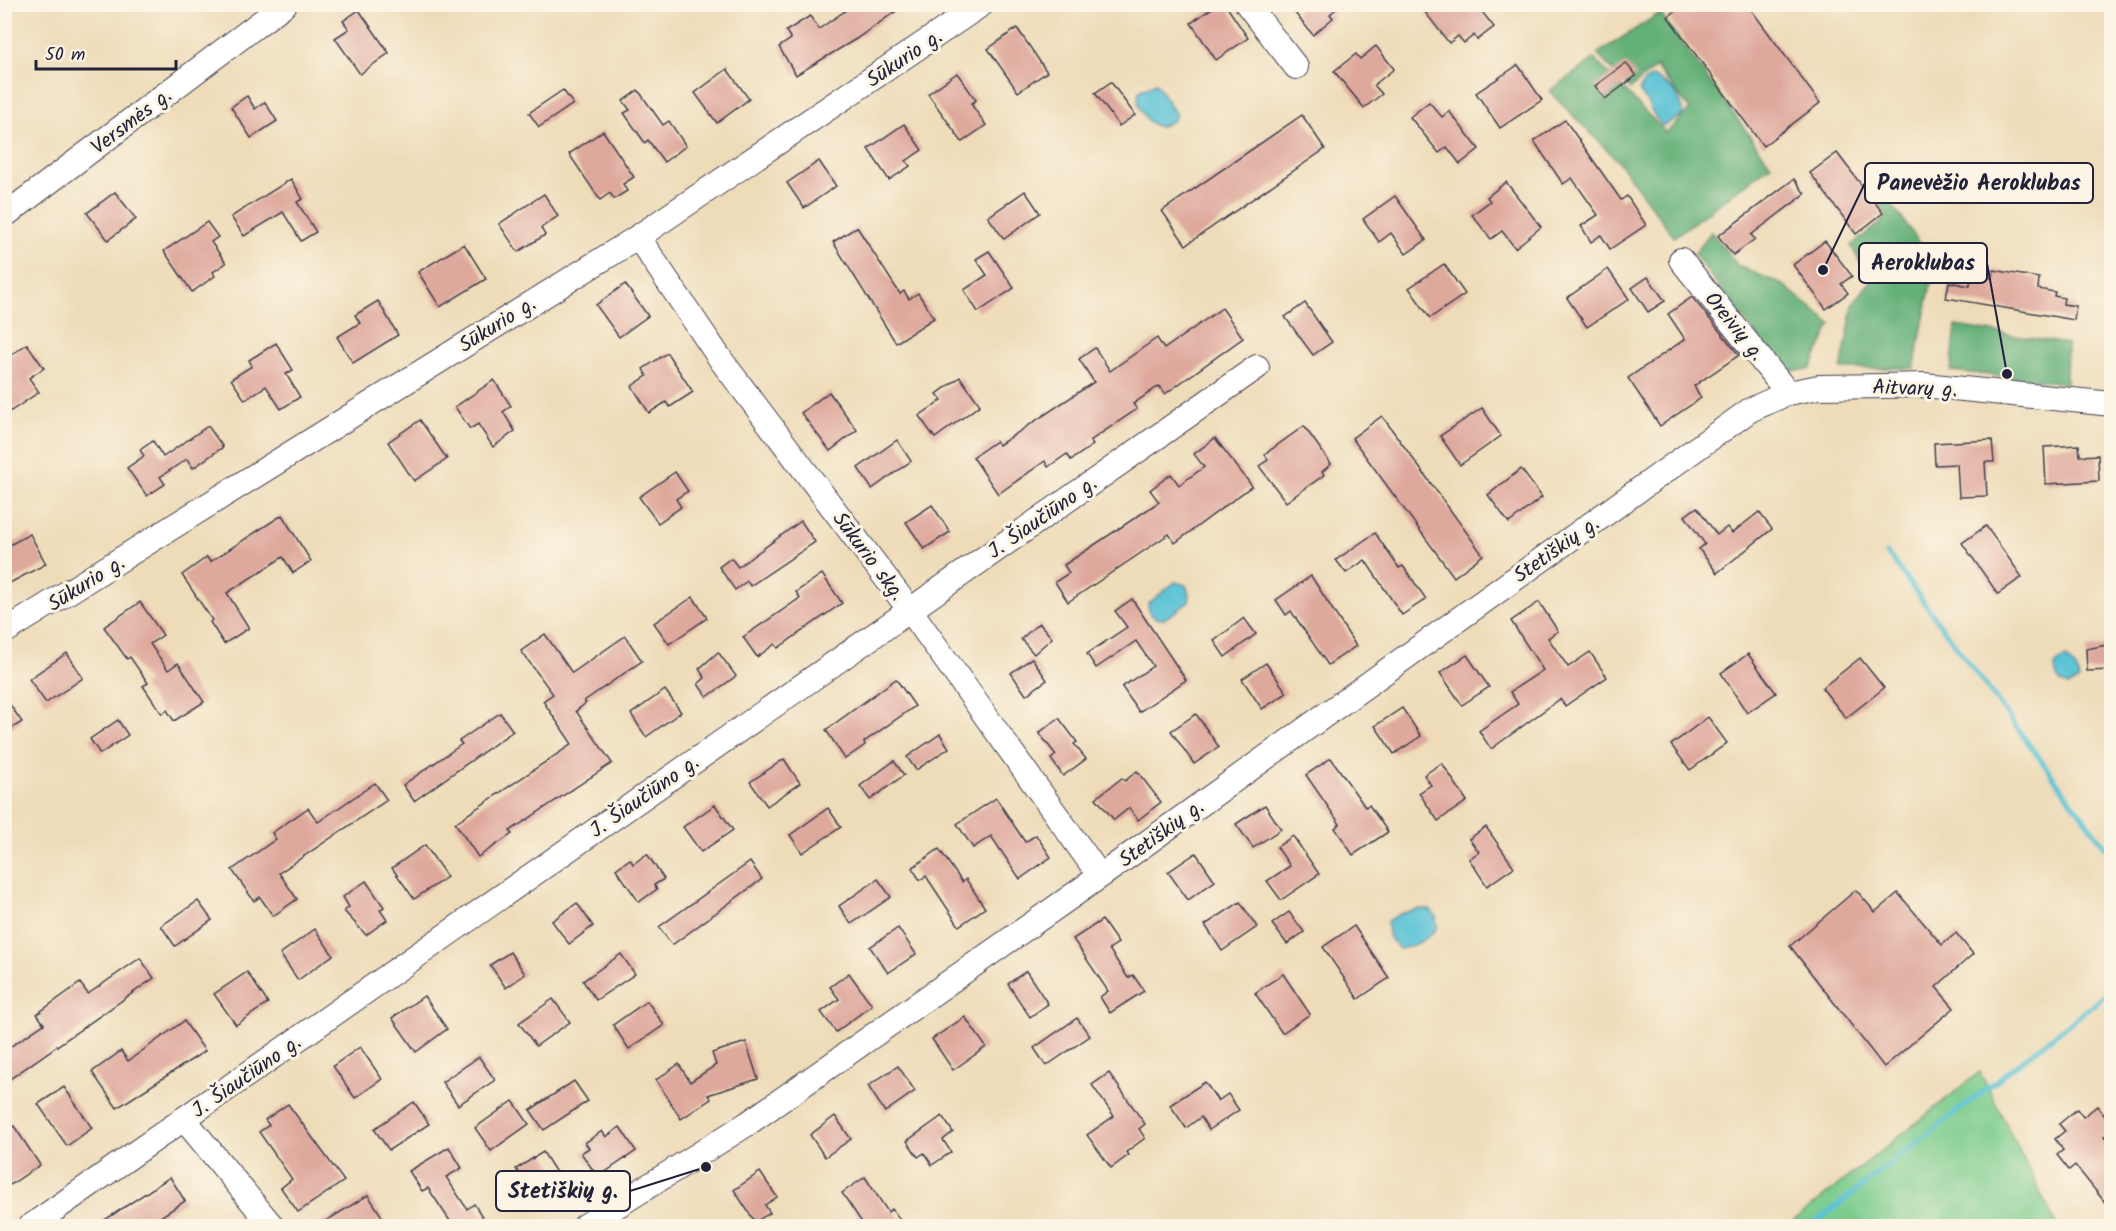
<svg xmlns="http://www.w3.org/2000/svg" width="2116" height="1231" viewBox="0 0 2116 1231" font-family="Kalam,sans-serif">
<rect width="100%" height="100%" fill="#fcf5e5"/>
<filter id="ink" filterUnits="userSpaceOnUse"><feTurbulence type="fractalNoise" baseFrequency=".0167" numOctaves="2"/><feDisplacementMap in="SourceGraphic" scale="12" xChannelSelector="R" yChannelSelector="G"/><feConvolveMatrix kernelMatrix="1 2 1 2 8 2 1 2 1" color-interpolation-filters="sRGB"/></filter>
<filter id="wash" filterUnits="userSpaceOnUse"><feTurbulence type="fractalNoise" baseFrequency=".008" numOctaves="4" result="noise"/><feDisplacementMap in="SourceGraphic" scale="24" xChannelSelector="R" yChannelSelector="G"/><feGaussianBlur stdDeviation="1.35" result="paint"/><feColorMatrix in="noise" values="0 0 0 0 0 0 0 0 0 0 0 0 0 0 0 0 0 1.4 0 .05"/><feComposite in="paint" operator="in"/></filter>
<g filter="url(#wash)">
<rect width="100%" height="100%" fill="#eedcb9"/>
<polygon fill="#7bcc8d" stroke="#4e7764" stroke-width="1.5" points="1980,1072 2057,1226 1787,1226"/>
<g fill="#64b078" stroke="#43695a" stroke-width="1.5">
<polygon points="1660,13 1771,165 1674,237 1618,161 1549,91 1594,59 1666,133 1690,109 1656,67 1630,89 1597,54"/>
<polygon points="1877,184 1935,264 1914,368 1841,369 1854,302 1871,281 1851,246 1887,217 1872,190"/>
<polygon points="1711,232 1738,266 1783,285 1831,324 1810,370 1783,370 1694,254"/>
<polygon points="1956,326 2067,344 2066,383 1951,371"/>
</g>
<g fill="#59c2d6" stroke="#3e7288" stroke-width="1.5">
<path d="M1653 77C1669 84 1683 97 1683 115L1662 126C1652 115 1649 102 1639 91L1645 81Z"/>
<path d="M1156 83 1176 115 1173 121 1159 127C1145 123 1135 105 1139 91Z"/>
<polygon points="1175,582 1186,585 1190,596 1189,602 1164,619 1155,618 1149,612 1148,604"/>
<path d="M2065 657 2077 670 2079 680 2069 686C2059 684 2055 675 2055 666Z"/>
<path d="M1420 909 1431 910 1436 917 1437 927C1429 939 1413 947 1399 949L1388 936 1387 921 1402 913Z"/>
</g>
<g fill="none" stroke-linecap="round" stroke-linejoin="round">
<g stroke="#59c2d6" stroke-width="5">
<polyline points="1887,553 2112,856"/>
<polyline points="1811,1226 2112,990"/>
</g>
</g>
<g id="blocks">
<g fill="#dea89c">
<polygon points="855,4 906,4 856,39 796,75 779,47 791,39 786,31 810,16 819,29"/>
<polygon points="1218,4 1225,4 1248,38 1216,60 1191,23"/>
<polygon points="1305,4 1342,4 1330,14 1333,18 1313,35 1295,13"/>
<polygon points="1436,4 1476,4 1494,27 1477,40 1474,35 1464,43 1458,36 1449,43 1425,12"/>
<polygon points="1684,4 1747,4 1820,103 1763,146 1668,17"/>
<polygon points="359,10 389,53 360,74 335,38 349,29 343,21"/>
<polygon points="1017,28 1047,72 1018,92 988,49"/>
<polygon points="1376,46 1394,69 1374,85 1382,94 1364,108 1334,71 1356,54 1360,59"/>
<polygon points="1626,63 1636,76 1605,99 1595,86"/>
<polygon points="1518,65 1542,100 1500,128 1476,93"/>
<polygon points="727,69 749,99 717,123 695,93"/>
<polygon points="957,73 976,100 971,104 986,125 962,142 928,94"/>
<polygon points="1111,82 1135,115 1119,126 1095,93"/>
<polygon points="563,90 573,104 539,127 529,113"/>
<polygon points="638,90 663,125 669,121 686,146 664,162 648,140 645,143 624,113 630,110 623,101"/>
<polygon points="247,96 255,109 265,102 277,121 251,138 231,107"/>
<polygon points="1429,102 1442,117 1449,111 1479,149 1460,164 1447,147 1439,153 1410,117"/>
<polygon points="1302,115 1325,149 1186,245 1162,211"/>
<polygon points="1565,120 1621,200 1627,196 1646,225 1610,249 1601,235 1591,242 1581,226 1598,215 1572,178 1563,184 1534,141"/>
<polygon points="904,124 922,150 906,161 910,166 889,180 868,149"/>
<polygon points="603,131 634,177 623,184 627,191 614,199 610,193 600,200 569,154"/>
<polygon points="1837,153 1883,213 1856,234 1810,173"/>
<polygon points="819,161 836,186 804,208 787,183"/>
<polygon points="291,179 303,199 297,202 316,232 301,241 283,212 244,236 231,217"/>
<polygon points="1794,179 1805,194 1751,235 1755,239 1733,255 1718,236"/>
<polygon points="1506,182 1541,227 1515,248 1502,231 1491,239 1472,215 1490,201 1487,197"/>
<polygon points="1025,191 1040,213 1004,239 988,217"/>
<polygon points="115,192 136,219 108,240 87,213"/>
<polygon points="544,194 558,216 541,228 545,235 518,252 499,224"/>
<polygon points="1395,196 1426,240 1406,254 1391,233 1379,242 1363,219"/>
<polygon points="207,222 218,237 211,242 226,263 213,272 215,276 192,292 164,251"/>
<polygon points="857,227 900,294 904,291 909,299 918,293 934,318 896,343 833,242"/>
<polygon points="1825,241 1852,276 1841,284 1848,293 1826,309 1793,265"/>
<polygon points="464,244 486,279 440,307 418,272"/>
<polygon points="989,251 1014,288 978,312 964,290 987,275 976,259"/>
<polygon points="1444,264 1465,294 1430,318 1409,288"/>
<polygon points="1608,269 1629,299 1587,327 1567,298"/>
<polygon points="1994,270 2039,278 2038,289 2055,292 2054,296 2064,298 2063,304 2076,306 2074,320 1946,298 1949,282 1970,286 1971,275 1992,278"/>
<polygon points="1648,277 1665,301 1648,312 1632,288"/>
<polygon points="625,284 648,316 619,337 596,305"/>
<polygon points="1692,297 1739,355 1694,386 1701,398 1660,426 1628,378 1685,339 1668,314"/>
<polygon points="378,301 398,335 353,363 337,337 360,323 355,315"/>
<polygon points="1305,303 1332,342 1313,355 1285,317"/>
<polygon points="1222,308 1243,338 1165,394 1159,386 1133,404 1137,409 1090,441 1093,445 1071,460 1067,454 1048,467 1045,461 998,494 973,457 996,441 999,445 1094,382 1079,359 1095,348 1110,371 1157,338 1164,349"/>
<polygon points="276,343 293,370 286,374 300,397 281,409 266,386 245,400 231,379 252,366 249,360"/>
<polygon points="27,344 44,368 29,378 39,392 11,411 4,402 4,360"/>
<polygon points="667,353 693,392 670,407 666,402 649,413 632,386 647,376 643,369"/>
<polygon points="960,377 980,405 935,438 919,416 942,400 937,394"/>
<polygon points="494,380 511,406 503,412 515,431 493,447 478,424 470,429 455,407"/>
<polygon points="829,392 857,430 830,451 801,413"/>
<polygon points="1482,408 1501,436 1460,465 1440,436"/>
<polygon points="1382,416 1483,555 1454,577 1352,438"/>
<polygon points="420,420 447,459 414,481 388,442"/>
<polygon points="208,426 223,447 193,468 187,459 160,477 165,484 147,496 127,468 144,456 140,450 153,441 163,457"/>
<polygon points="1304,426 1331,464 1322,472 1324,475 1286,502 1259,466 1268,460 1265,454"/>
<polygon points="1215,438 1252,486 1175,543 1169,534 1068,602 1055,582 1069,573 1064,565 1159,502 1150,490 1171,474 1179,485 1204,467 1194,454"/>
<polygon points="897,440 911,461 872,489 858,468"/>
<polygon points="1992,440 1994,462 1985,462 1987,496 1959,497 1957,464 1935,465 1934,443"/>
<polygon points="2079,445 2080,456 2098,455 2099,481 2046,484 2044,447"/>
<polygon points="1521,469 1542,497 1509,523 1488,495"/>
<polygon points="675,472 688,491 676,499 681,507 658,523 639,497"/>
<polygon points="932,505 950,532 924,549 906,522"/>
<polygon points="1697,507 1717,535 1727,527 1732,533 1759,512 1772,529 1717,573 1699,549 1705,544 1685,516"/>
<polygon points="282,515 311,561 293,573 283,557 227,593 249,628 224,644 210,622 212,620 182,575 207,557 210,562"/>
<polygon points="801,521 815,542 750,586 747,581 735,590 719,567 731,558 738,567"/>
<polygon points="1986,526 2022,577 1998,594 1962,543"/>
<polygon points="1375,533 1399,568 1403,566 1426,599 1402,615 1365,560 1346,573 1336,560"/>
<polygon points="30,534 46,564 4,586 4,548"/>
<polygon points="822,574 842,603 778,648 775,644 757,657 743,637 800,598 796,592"/>
<polygon points="1311,576 1356,646 1328,665 1291,611 1286,615 1276,600"/>
<polygon points="693,597 707,618 669,644 654,623"/>
<polygon points="1132,599 1186,680 1139,712 1122,687 1153,666 1136,641 1096,668 1087,654 1127,627 1115,611"/>
<polygon points="140,602 163,635 150,644 168,670 178,663 204,702 174,721 167,710 162,714 143,686 148,683 130,657 127,659 104,627"/>
<polygon points="1539,602 1558,631 1548,638 1568,667 1590,652 1607,677 1565,706 1560,699 1491,749 1479,731 1518,704 1510,692 1543,670 1511,621"/>
<polygon points="1244,618 1256,634 1225,657 1214,641"/>
<polygon points="1039,623 1052,638 1034,654 1021,639"/>
<polygon points="545,634 572,673 625,636 642,661 584,701 586,703 576,711 612,763 510,831 512,834 478,857 455,823 572,744 543,701 553,694 521,651"/>
<polygon points="2112,644 2112,670 2087,671 2086,649"/>
<polygon points="718,652 736,676 707,697 698,684 705,678 699,669"/>
<polygon points="67,653 83,678 46,703 29,679"/>
<polygon points="1748,654 1776,693 1747,713 1721,673"/>
<polygon points="1467,655 1489,687 1462,705 1440,673"/>
<polygon points="1032,658 1047,680 1026,695 1011,673"/>
<polygon points="1860,658 1884,688 1846,718 1822,688"/>
<polygon points="1266,663 1287,693 1262,709 1242,679"/>
<polygon points="896,679 915,706 864,742 865,745 845,759 826,730"/>
<polygon points="665,690 681,712 646,737 631,714"/>
<polygon points="4,696 22,722 4,733"/>
<polygon points="1402,708 1421,736 1394,754 1375,726"/>
<polygon points="500,713 513,731 414,801 403,785 462,744 459,741"/>
<polygon points="1196,714 1219,747 1194,764 1171,731"/>
<polygon points="1708,717 1727,743 1690,770 1671,745"/>
<polygon points="1059,718 1077,742 1074,744 1086,759 1063,776 1051,759 1056,755 1039,733"/>
<polygon points="118,720 128,735 100,754 90,739"/>
<polygon points="940,734 949,748 916,770 907,757"/>
<polygon points="1331,758 1365,807 1369,805 1388,832 1353,855 1335,828 1340,824 1306,775"/>
<polygon points="784,759 800,783 767,806 750,782"/>
<polygon points="894,761 904,775 870,800 860,786"/>
<polygon points="1442,763 1467,801 1438,821 1419,793 1431,785 1424,775"/>
<polygon points="1137,771 1161,802 1138,820 1129,808 1114,820 1096,798 1122,778 1125,781"/>
<polygon points="375,783 387,800 279,873 297,899 273,916 260,897 254,901 232,870 276,839 272,833 308,808 318,822"/>
<polygon points="996,798 1025,842 1036,835 1051,857 1020,879 991,836 973,848 957,824"/>
<polygon points="715,805 733,830 701,852 683,827"/>
<polygon points="1265,805 1281,829 1253,848 1236,824"/>
<polygon points="828,808 841,827 802,853 790,835"/>
<polygon points="1486,827 1514,867 1487,886 1469,859 1479,852 1469,839"/>
<polygon points="1293,836 1319,874 1281,900 1267,881 1290,866 1277,847"/>
<polygon points="425,845 447,877 414,899 392,868"/>
<polygon points="939,849 962,882 966,879 985,908 959,926 926,876 920,880 912,868"/>
<polygon points="1196,853 1215,881 1188,900 1168,872"/>
<polygon points="647,854 664,879 654,885 657,889 639,902 616,869 630,859 633,864"/>
<polygon points="750,862 762,879 672,945 659,927"/>
<polygon points="878,879 891,897 851,924 839,906"/>
<polygon points="366,881 384,907 380,910 387,920 366,935 344,911 349,907 343,897"/>
<polygon points="1856,890 1875,912 1898,893 1942,945 1956,933 1973,954 1936,987 1954,1008 1884,1067 1790,946"/>
<polygon points="198,901 212,920 175,946 161,926"/>
<polygon points="1240,902 1257,927 1222,951 1205,925"/>
<polygon points="577,903 593,926 569,944 552,921"/>
<polygon points="1289,912 1304,932 1287,944 1272,924"/>
<polygon points="1102,920 1118,943 1109,949 1128,978 1133,975 1144,991 1110,1013 1100,997 1108,991 1073,939"/>
<polygon points="1354,926 1389,978 1358,999 1323,947"/>
<polygon points="898,928 916,954 888,973 870,947"/>
<polygon points="315,929 333,955 298,980 280,954"/>
<polygon points="510,952 525,974 506,988 490,965"/>
<polygon points="621,954 635,974 596,1000 583,981"/>
<polygon points="140,958 154,978 4,1083 4,1051 44,1024 37,1014 80,983 88,994"/>
<polygon points="1026,971 1048,1004 1030,1017 1008,984"/>
<polygon points="247,972 268,1003 236,1025 214,994"/>
<polygon points="849,973 872,1005 836,1032 821,1012 839,999 830,987"/>
<polygon points="1283,974 1310,1014 1282,1033 1255,993"/>
<polygon points="424,996 447,1029 416,1052 392,1018"/>
<polygon points="553,999 570,1022 536,1046 519,1023"/>
<polygon points="647,1001 664,1025 629,1049 613,1025"/>
<polygon points="965,1017 986,1047 953,1070 932,1039"/>
<polygon points="1077,1018 1090,1036 1046,1066 1034,1048"/>
<polygon points="184,1021 205,1051 117,1108 92,1072 121,1051 128,1061"/>
<polygon points="746,1042 758,1079 708,1095 711,1099 681,1119 656,1080 679,1064 690,1082 716,1065 712,1053"/>
<polygon points="360,1047 382,1079 355,1098 333,1066"/>
<polygon points="479,1057 495,1080 458,1105 442,1082"/>
<polygon points="898,1066 915,1091 885,1112 868,1086"/>
<polygon points="1109,1073 1145,1124 1139,1129 1145,1138 1126,1152 1129,1155 1111,1168 1087,1135 1114,1116 1092,1085"/>
<polygon points="574,1081 588,1101 544,1130 530,1110"/>
<polygon points="1205,1082 1218,1101 1228,1094 1239,1110 1209,1130 1201,1117 1186,1128 1170,1105"/>
<polygon points="64,1087 92,1128 67,1146 38,1104"/>
<polygon points="513,1101 529,1124 491,1151 475,1128"/>
<polygon points="414,1102 429,1124 389,1150 374,1129"/>
<polygon points="288,1104 344,1181 298,1212 281,1188 292,1179 259,1132 269,1125 265,1120"/>
<polygon points="2097,1106 2112,1125 2112,1131 2104,1137 2112,1147 2112,1211 2075,1165 2069,1170 2057,1155 2063,1150 2055,1139 2065,1131 2059,1124 2077,1109 2083,1117"/>
<polygon points="835,1116 851,1139 825,1157 810,1135"/>
<polygon points="942,1116 953,1132 943,1140 951,1152 932,1165 924,1153 918,1157 907,1141"/>
<polygon points="14,1126 40,1165 10,1185 4,1176 4,1132"/>
<polygon points="620,1127 636,1151 598,1177 581,1153 589,1148 585,1143 602,1131 606,1137"/>
<polygon points="449,1147 462,1168 446,1177 467,1209 474,1204 489,1227 454,1227 428,1188 422,1191 409,1171"/>
<polygon points="543,1152 562,1182 535,1199 516,1169"/>
<polygon points="760,1172 777,1197 765,1205 770,1213 755,1222 734,1190"/>
<polygon points="170,1177 185,1201 145,1227 94,1227"/>
<polygon points="865,1177 888,1212 892,1209 906,1227 865,1227 842,1193"/>
<polygon points="368,1195 383,1218 371,1227 316,1227"/>
</g>
</g>
</g>
<g filter="url(#ink)">
<use href="#blocks" fill-opacity="0" stroke="#413e4e" stroke-width="1.5"/>
<g fill="none" stroke-linecap="round" stroke-linejoin="round">
<defs>
<g id="minor">
<polyline points="1247,4 1296,67"/>
<polyline points="4,216 285,4"/>
<polyline points="638,237 721,360 910,610 1100,876"/>
<polyline points="1681,260 1788,393"/>
<polyline points="4,632 638,237 982,4"/>
<polyline points="184,1119 272,1226"/>
<polyline points="31,1226 1257,367"/>
<polyline points="585,1226 747,1124 1109,870 1750,410 1788,393 1819,387 1884,386 1924,385 2112,404"/>
</g>
</defs>
<use href="#minor" stroke="#413e4e" stroke-width="26"/>
<use href="#minor" stroke="#fff" stroke-width="24"/>
</g>
</g>
<g text-anchor="middle" stroke-width="6" stroke-linejoin="round" paint-order="stroke">
<g font-size="21" fill="#22223b" stroke="#fcf5e5">
<text transform="translate(904 58) rotate(-34)" y="7">Sūkurio g.</text>
<text transform="translate(131 121) rotate(-37)" y="7">Versmės g.</text>
<text transform="translate(497 324) rotate(-32)" y="7">Sūkurio g.</text>
<text transform="translate(1735 326) rotate(51)" y="7">Oreivių g.</text>
<text transform="translate(1915 388) rotate(2)" y="7">Aitvarų g.</text>
<text transform="translate(1042 517) rotate(-35)" y="7">J. Šiaučiūno g.</text>
<text transform="translate(1556 549) rotate(-35)" y="7">Stetiškių g.</text>
<text transform="translate(869 556) rotate(53)" y="7">Sūkurio skg.</text>
<text transform="translate(86 583) rotate(-32)" y="7">Sūkurio g.</text>
<text transform="translate(644 796) rotate(-35)" y="7">J. Šiaučiūno g.</text>
<text transform="translate(1161 833) rotate(-36)" y="7">Stetiškių g.</text>
<text transform="translate(246 1076) rotate(-35)" y="7">J. Šiaučiūno g.</text>
</g>
</g>
<path fill="none" stroke="#22223b" stroke-width="2" d="M1823 270L1865 183M2007 374L1987 263M706 1167L630 1191"/>
<g fill="#22223b" stroke="#fcf5e5" stroke-width="2">
<circle cx="1823" cy="270" r="6"/>
<circle cx="2007" cy="374" r="6"/>
<circle cx="706" cy="1167" r="6"/>
</g>
<g fill="#fcf5e5" stroke="#22223b" stroke-width="2">
<rect x="1865" y="163" width="228" height="40" rx="6"/>
<rect x="1859" y="243" width="128" height="40" rx="6"/>
<rect x="496" y="1171" width="134" height="40" rx="6"/>
</g>
<g font-size="22" text-anchor="middle" font-weight="bold" fill="#22223b">
<text x="1979" y="190">Panevėžio Aeroklubas</text>
<text x="1923" y="270">Aeroklubas</text>
<text x="563" y="1198">Stetiškių g.</text>
</g>
<rect width="2116" height="1231" fill="none" stroke="#fcf5e5" stroke-width="24"/>
<path d="M36 60v9h140v-9" fill="none" stroke="#22223b" stroke-width="3"/>
<text x="45" y="60" font-size="18" fill="#22223b" stroke="#fcf5e5" stroke-width="4.5" paint-order="stroke">50 m</text>
</svg>
